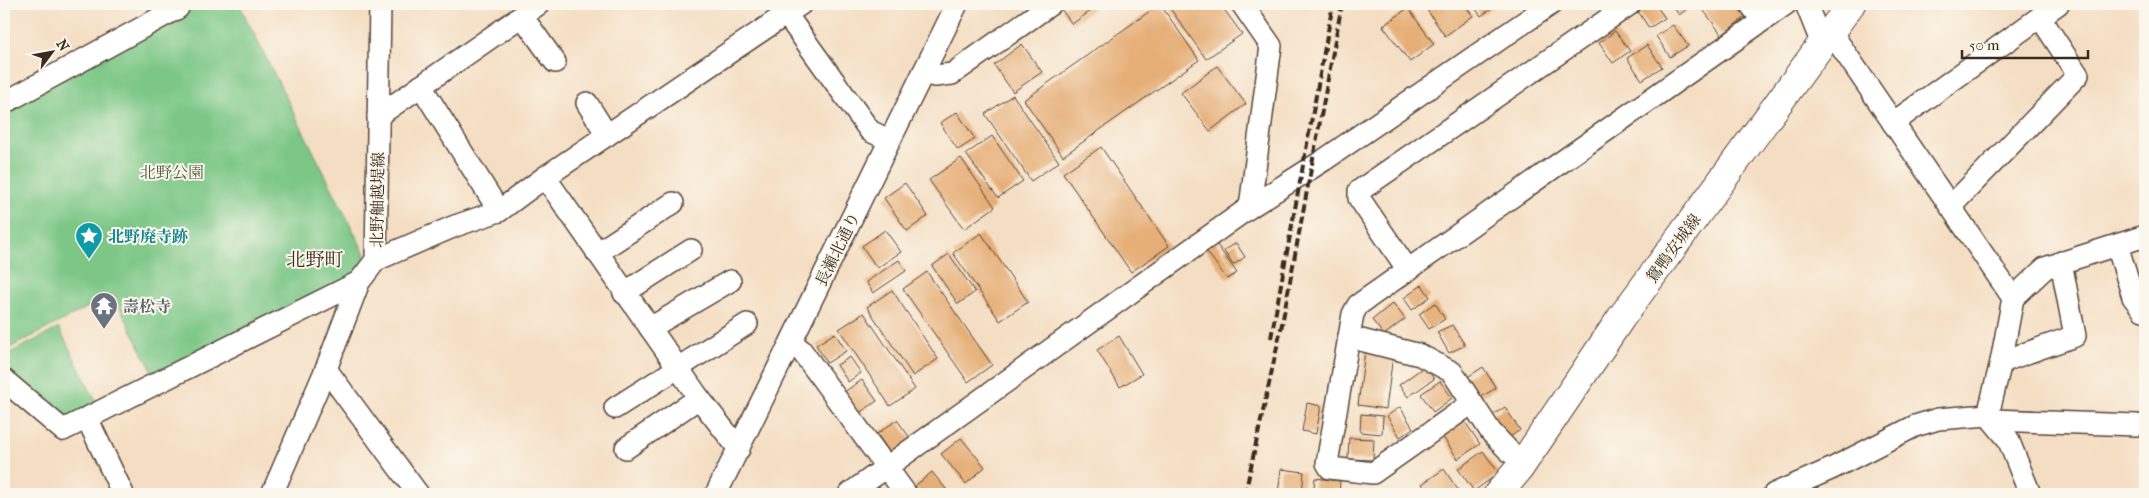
<svg xmlns="http://www.w3.org/2000/svg" width="2149" height="498" viewBox="0 0 2149 498" font-family="'IM FELL French Canon','Noto Serif JP',serif">
<rect width="100%" height="100%" fill="#fbf7ec"/>
<filter id="ink" filterUnits="userSpaceOnUse"><feTurbulence type="fractalNoise" baseFrequency=".02" numOctaves="2"/><feDisplacementMap in="SourceGraphic" scale="10" xChannelSelector="R" yChannelSelector="G"/><feConvolveMatrix kernelMatrix="1 2 1 2 8 2 1 2 1" color-interpolation-filters="sRGB"/></filter>
<filter id="wash" filterUnits="userSpaceOnUse"><feTurbulence type="fractalNoise" baseFrequency=".0096" numOctaves="4" result="noise"/><feDisplacementMap in="SourceGraphic" scale="20" xChannelSelector="R" yChannelSelector="G"/><feGaussianBlur stdDeviation="1.12" result="paint"/><feColorMatrix in="noise" values="0 0 0 0 0 0 0 0 0 0 0 0 0 0 0 0 0 1.4 0 .05"/><feComposite in="paint" operator="in"/></filter>
<g filter="url(#wash)">
<rect width="100%" height="100%" fill="#f4dec3"/>
<g fill="#7bc786" stroke="#5b7852">
<polygon points="204,4 239,4 364,252 366,265 354,278 156,379 113,294 4,351 4,106"/>
<polygon points="59,328 99,407 65,424 4,374 4,356"/>
</g>
<g id="blocks">
<g fill="#e6af78">
<polygon points="1069,4 1092,4 1095,8 1072,24 1061,9"/>
<polygon points="1160,4 1199,60 1063,156 1024,100"/>
<polygon points="1167,4 1220,4 1242,34 1206,59"/>
<polygon points="1423,4 1464,4 1473,16 1445,36"/>
<polygon points="1472,4 1498,4 1481,16"/>
<polygon points="1642,4 1655,4 1665,18 1649,28 1636,8"/>
<polygon points="1671,4 1694,4 1679,15"/>
<polygon points="1705,4 1737,4 1746,16 1722,35 1701,7"/>
<polygon points="1408,8 1434,44 1410,62 1383,26"/>
<polygon points="1673,25 1688,46 1670,57 1656,36"/>
<polygon points="1615,31 1630,51 1613,63 1599,43"/>
<polygon points="1022,44 1042,72 1013,92 994,65"/>
<polygon points="1647,45 1662,67 1642,80 1627,58"/>
<polygon points="1217,66 1246,104 1210,131 1181,93"/>
<polygon points="1013,95 1059,162 1031,181 985,114"/>
<polygon points="957,112 975,139 958,150 940,123"/>
<polygon points="992,136 1023,181 998,198 966,154"/>
<polygon points="1101,147 1169,246 1131,272 1063,173"/>
<polygon points="961,158 995,207 964,229 929,180"/>
<polygon points="905,183 928,216 907,231 884,198"/>
<polygon points="885,230 901,252 877,268 862,246"/>
<polygon points="981,233 1028,302 1000,321 953,253"/>
<polygon points="1215,242 1237,273 1227,279 1205,249"/>
<polygon points="1236,243 1245,257 1233,265 1224,251"/>
<polygon points="949,254 975,292 958,304 932,266"/>
<polygon points="899,260 906,271 873,293 866,282"/>
<polygon points="927,272 992,365 968,382 903,289"/>
<polygon points="1422,285 1430,297 1412,310 1404,298"/>
<polygon points="892,290 938,359 913,376 867,307"/>
<polygon points="1393,303 1405,319 1384,335 1372,320"/>
<polygon points="1435,303 1445,319 1429,329 1419,314"/>
<polygon points="864,313 915,389 890,406 839,329"/>
<polygon points="1452,325 1465,345 1449,353 1437,332"/>
<polygon points="835,333 846,351 827,363 816,345"/>
<polygon points="1119,336 1142,374 1120,387 1097,350"/>
<polygon points="1365,351 1393,355 1386,409 1358,405"/>
<polygon points="850,357 861,373 848,382 837,365"/>
<polygon points="1425,366 1434,379 1408,397 1399,385"/>
<polygon points="1483,367 1496,388 1479,398 1466,378"/>
<polygon points="862,380 877,401 853,417 838,396"/>
<polygon points="1440,381 1452,398 1433,412 1421,394"/>
<polygon points="1307,403 1321,406 1316,434 1302,431"/>
<polygon points="1400,407 1413,428 1400,437 1387,416"/>
<polygon points="1505,407 1520,430 1506,440 1490,417"/>
<polygon points="1361,414 1383,416 1382,434 1360,432"/>
<polygon points="897,420 913,442 893,457 877,434"/>
<polygon points="1465,422 1480,444 1458,459 1443,437"/>
<polygon points="961,438 985,467 966,484 941,454"/>
<polygon points="1349,438 1374,439 1373,460 1348,459"/>
<polygon points="1483,451 1499,473 1474,491 1458,469"/>
<polygon points="1281,469 1304,472 1302,494 1278,494"/>
<polygon points="1444,469 1458,490 1451,494 1429,494 1422,484"/>
<polygon points="932,472 950,494 921,494 915,486"/>
<polygon points="1315,478 1340,481 1339,494 1313,494"/>
</g>
</g>
</g>
<g filter="url(#ink)">
<use href="#blocks" fill-opacity="0" stroke="#574537" stroke-width="1"/>
<g fill="none" stroke-linecap="round" stroke-linejoin="round">
<defs>
<g id="minor">
<polyline points="1242,4 1271,46 1250,207"/>
<polyline points="1750,4 1762,20"/>
<polyline points="1806,4 1822,44"/>
<polyline points="786,14 870,131 889,140"/>
<polyline points="522,16 555,62"/>
<polyline points="1831,32 2013,298"/>
<polyline points="923,73 935,76 952,74 1051,4"/>
<polyline points="421,86 499,211"/>
<polyline points="4,103 178,8 177,4"/>
<polyline points="587,103 607,135"/>
<polyline points="378,116 539,4"/>
<polyline points="1893,123 2058,4"/>
<polyline points="545,177 699,398 739,449"/>
<polyline points="1951,206 2078,75 2040,17"/>
<polyline points="2117,245 2133,297 2143,310"/>
<polyline points="597,253 673,203"/>
<polyline points="376,260 455,226 499,211 545,177 801,4"/>
<polyline points="1408,270 1359,198 1359,191 1630,4"/>
<polyline points="624,293 691,250"/>
<polyline points="650,328 730,281"/>
<polyline points="1349,337 1420,355 1452,372 1491,432 1510,452 1525,461"/>
<polyline points="792,343 801,350 906,494"/>
<polyline points="2001,362 2075,336 2061,262"/>
<polyline points="326,369 418,494"/>
<polyline points="4,380 63,430 87,418 123,494"/>
<polyline points="1472,403 1373,473 1330,468 1327,463 1353,314 1358,305 1786,4"/>
<polyline points="615,408 747,324"/>
<polyline points="1988,415 2001,362 2013,298 2045,268 2145,236"/>
<polyline points="1988,415 2008,439 2030,494"/>
<polyline points="87,418 359,282"/>
<polyline points="1993,420 2137,425"/>
<polyline points="626,448 699,398"/>
<polyline points="272,494 326,369 359,282 376,260 380,4"/>
<polyline points="716,494 957,4"/>
<polyline points="849,494 1250,207 1324,160 1551,4"/>
<polyline points="1774,494 1831,469 1915,426 1938,419 1988,415"/>
</g>
<polyline id="major" points="1498,494 1519,469 1621,318 1851,4"/>
</defs>
<use href="#minor" stroke="#574537" stroke-width="24"/>
<use href="#major" stroke="#574537" stroke-width="30"/>
<use href="#minor" stroke="#fff" stroke-width="21"/>
<use href="#major" stroke="#fff" stroke-width="28"/>
<g stroke="#3b2a1e" stroke-width="4" stroke-dasharray="8 4" stroke-linecap="butt">
<polyline points="1271,338 1333,4"/>
<polyline points="1245,494 1282,324 1342,4"/>
</g>
</g>
</g>
<defs>
<symbol id="sight-pin" viewBox="-11 -11 22 30"><path d="M0 17L-7.5 6A9.5 9.5 0 1 1 7.5 6Z" fill="#0f9aa8" stroke="#fbf7ec"/><path d="M0-6L1.8-2.2L6-1.7L2.9 1.2L3.7 5.4L0 3.3L-3.7 5.4L-2.9 1.2L-6-1.7L-1.8-2.2Z" fill="#fff"/></symbol>
<symbol id="temple-pin" viewBox="-11 -11 22 30"><path d="M0 17L-7.5 6A9.5 9.5 0 1 1 7.5 6Z" fill="#6b7280" stroke="#fbf7ec"/><path d="M0-6L5-2H3V0L6.5 2.5H4V6H1.5V3h-3V6H-4V2.5H-6.5L-3 0V-2H-5Z" fill="#fff"/></symbol>
</defs>
<g fill-rule="evenodd">
<use href="#sight-pin" x="73" y="220" width="32" height="43"/>
<use href="#temple-pin" x="88" y="290" width="32" height="43"/>
</g>
<g text-anchor="middle" stroke-width="4" stroke-linejoin="round" paint-order="stroke">
<g font-size="16" fill="#4e593d" stroke="#fbf7ec">
<text x="172" y="178">北野公園</text>
</g>
<g font-size="16" fill="#3b2a1e" stroke="#fbf7ec">
<text transform="translate(377 200) rotate(-89)" y="6">北野舳越堤線</text>
<text transform="translate(1673 248) rotate(-54)" y="6">鴛鴨安城線</text>
<text transform="translate(837 249) rotate(-64)" y="6">長瀬北通り</text>
</g>
<g font-size="16" font-weight="bold" fill="#0d838f" stroke="#fbf7ec" text-anchor="start">
<text x="108" y="242">北野廃寺跡</text>
</g>
<g font-size="16" font-weight="bold" fill="#5b616d" stroke="#fbf7ec" text-anchor="start">
<text x="123" y="312">壽松寺</text>
</g>
<g font-size="19" fill="#3b2a1e" stroke="#fbf7ec">
<text x="315" y="266">北野町</text>
</g>
</g>
<rect width="2149" height="498" fill="none" stroke="#fbf7ec" stroke-width="20"/>
<g transform="translate(52 52) rotate(58)" stroke="#fbf7ec" stroke-width="4" paint-order="stroke">
<path d="M0-4L9 19L0 12L-9 19Z" fill="#3b2a1e"/>
<text y="-8" font-size="14" font-weight="bold" text-anchor="middle" fill="#3b2a1e">N</text>
</g>
<path d="M1962 50v8h126v-8" fill="none" stroke="#3b2a1e" stroke-width="2.5"/>
<text x="1969" y="50" font-size="15" fill="#3b2a1e" stroke="#fbf7ec" stroke-width="4" paint-order="stroke">50 m</text>
</svg>
